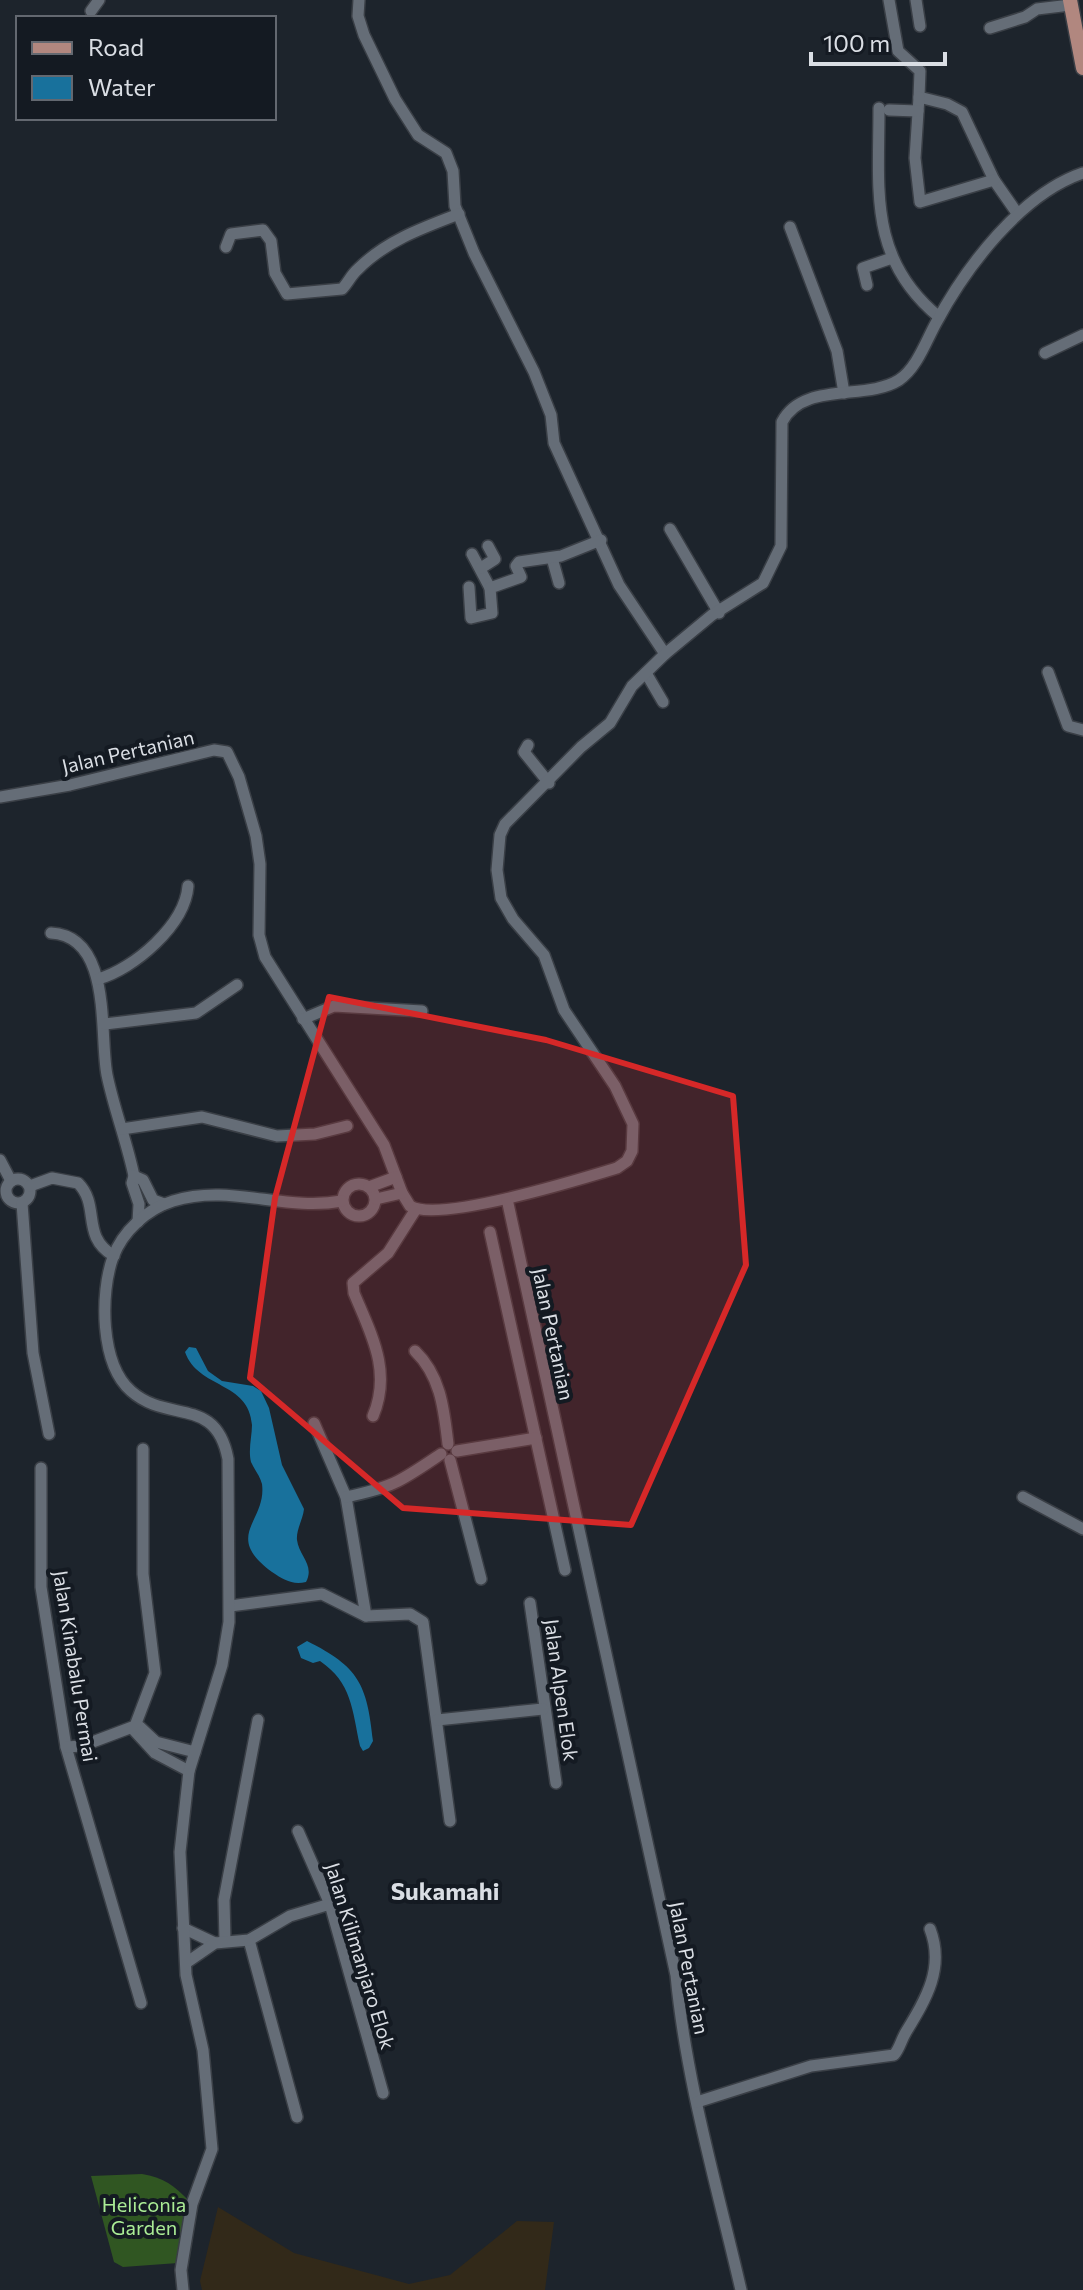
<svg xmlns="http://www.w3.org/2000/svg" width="1083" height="2290" viewBox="0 0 1083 2290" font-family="Commissioner,sans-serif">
<rect width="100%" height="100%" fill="#1d242c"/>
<polygon fill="#322919" points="218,2207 294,2253 409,2284 450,2275 517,2221 554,2222 545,2290 202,2290 200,2281"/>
<path fill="#305622" d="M142 2174C163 2177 175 2186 189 2201L178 2263 123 2267 114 2262 91 2176Z"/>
<g fill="#18719c">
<path d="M189 1347 196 1348 208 1371 222 1381 253 1386 261 1391 269 1408 282 1465 304 1509C303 1519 296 1530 297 1540 299 1556 315 1565 306 1582 292 1585 284 1580 272 1572 222 1535 267 1522 262 1484 260 1476 254 1469 251 1462 248 1450 252 1436 252 1425 249 1381 198 1389 185 1352Z"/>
<path d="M307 1641C359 1667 367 1684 373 1741L369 1748 363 1751 360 1746C352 1709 352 1683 320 1661L313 1663 301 1658 297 1647Z"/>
</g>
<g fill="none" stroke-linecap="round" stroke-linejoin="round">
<defs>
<g id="minor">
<polyline points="359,0 358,16 364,35 395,99 418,135 446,153 453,171 455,206 474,253 534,372 551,415 554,443 619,585 665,654"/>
<polyline points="889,0 898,51 920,71 919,97 947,104 962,112 994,180 1017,213"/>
<polyline points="916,0 920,26"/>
<polyline points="91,11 99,0"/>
<polyline points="990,28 1025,17 1037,9 1070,5"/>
<polyline points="919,97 915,158 920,202 994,180"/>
<path d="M879 108C879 190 868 259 939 317"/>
<polyline points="889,110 918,111"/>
<polyline points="790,227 837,351 844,393"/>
<path d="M226 247 231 234 263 230 271 241 275 273 287 294 342 289C348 283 351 275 358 269 386 241 422 228 459 214"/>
<polyline points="867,285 863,268 892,258"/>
<polyline points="1045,353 1083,335"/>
<polyline points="670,529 719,613"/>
<polyline points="472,554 490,588"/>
<polyline points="552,558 559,583"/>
<polyline points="481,568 495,559 488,546"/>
<polyline points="469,587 471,618 492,613 490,588 521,577 516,566 519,562 561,556 601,540"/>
<polyline points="1048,672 1068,726 1083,730"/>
<polyline points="646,673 663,702"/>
<polyline points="528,745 524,752 549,783"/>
<path d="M0 797 70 785 214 750 227 752 239 777 256 836 260 864 259 935 265 957 384 1145 402 1193 410 1206C439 1223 581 1179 617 1168L627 1161 632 1151 633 1124 615 1086 564 1010 544 955 513 919 501 898 497 870 500 835 505 824 581 747 610 723 632 686 665 654 712 615 763 583 781 546 782 422C803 381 866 401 899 380 917 368 926 341 936 323 966 267 1021 194 1083 173"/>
<path d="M51 933C113 936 99 1035 107 1075 114 1109 127 1142 134 1176L132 1183 139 1204 138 1222"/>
<path d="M98 979C134 969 185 925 188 886"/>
<polyline points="303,1019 334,1006 422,1011"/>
<polyline points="105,1024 196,1013 237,985"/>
<polyline points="122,1129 202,1117 277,1136 315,1134 347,1126"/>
<polyline points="0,1160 11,1181"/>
<polyline points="134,1176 143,1180 153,1200 164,1204"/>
<circle cx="18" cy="1191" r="12"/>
<circle cx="359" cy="1200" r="16"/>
<path d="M30 1186 52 1178 78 1183C101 1206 80 1236 114 1256"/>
<polyline points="369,1187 396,1177"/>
<polyline points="376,1199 402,1193"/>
<path d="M507 1199 676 1975C686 2082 717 2186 741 2290"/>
<polyline points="22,1203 33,1353 49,1434"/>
<polyline points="490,1232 565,1570"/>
<path d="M415 1351C441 1376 444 1410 448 1444"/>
<path d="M373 1416C392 1371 371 1334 354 1293L353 1283 388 1253 416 1209"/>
<polyline points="314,1423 346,1497 366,1616"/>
<polyline points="457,1451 536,1438"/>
<polyline points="450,1460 481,1579"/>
<polyline points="41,1468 41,1587 66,1747 141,2003"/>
<path d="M346 1497C394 1487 401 1481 441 1454"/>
<polyline points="1023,1497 1083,1529"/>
<polyline points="530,1603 556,1783"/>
<polyline points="230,1606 322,1594 366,1616 410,1614 423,1622 450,1821"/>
<polyline points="437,1720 543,1709"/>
<polyline points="140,1727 156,1742 195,1752"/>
<polyline points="132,1728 155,1753 189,1771"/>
<polyline points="66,1747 82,1746 135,1726 155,1673 143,1574 143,1449"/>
<polyline points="298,1831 330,1904 383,2093"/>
<polyline points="183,1928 215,1943"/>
<polyline points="249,1940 297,2117"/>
<polyline points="225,1941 224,1900 258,1720"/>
<polyline points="186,1963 215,1943 249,1940 290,1916 330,1904"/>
<path d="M697 2102 811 2066 894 2055C900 2048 901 2040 906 2032 926 1999 945 1968 930 1929"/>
<path d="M183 2290 181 2270 192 2204 212 2149 203 2050 186 1975 180 1852 189 1771 222 1665 229 1622 228 1459C216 1395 168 1424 131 1391 100 1364 100 1293 113 1257 123 1231 147 1209 173 1201 231 1183 284 1212 342 1201"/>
</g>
<polyline id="major" points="1070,0 1083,68"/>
</defs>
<use href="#minor" stroke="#3a3f46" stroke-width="14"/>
<use href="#major" stroke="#3a3f46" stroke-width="17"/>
<use href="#minor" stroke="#656d77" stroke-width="11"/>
<use href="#major" stroke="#b1877f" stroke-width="14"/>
</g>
<path fill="#d62828" fill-opacity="0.2" stroke="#d62828" stroke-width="6" stroke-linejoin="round" d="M329 997 546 1040 733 1096 746 1265 631 1525 403 1508 250 1378 275 1198Z"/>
<g text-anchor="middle" stroke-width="8" stroke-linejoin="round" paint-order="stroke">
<g font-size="20" fill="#dadee4" stroke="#141a22">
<text transform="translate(128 752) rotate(-13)" y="7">Jalan Pertanian</text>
<text transform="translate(553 1334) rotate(78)" y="7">Jalan Pertanian</text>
<text transform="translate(75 1666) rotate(81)" y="7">Jalan Kinabalu Permai</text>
<text transform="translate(561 1690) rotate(82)" y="7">Jalan Alpen Elok</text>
<text transform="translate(360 1956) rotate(73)" y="7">Jalan Kilimanjaro Elok</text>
<text transform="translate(689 1968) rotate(79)" y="7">Jalan Pertanian</text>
</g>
<g font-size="20" fill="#aaec95" stroke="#141a22">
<text x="144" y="2212">Heliconia<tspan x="144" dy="23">Garden</tspan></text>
</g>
<g font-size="24" font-weight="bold" fill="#dadee4" stroke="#141a22">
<text x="445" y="1900">Sukamahi</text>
</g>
</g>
<rect x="16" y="16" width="260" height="104" fill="#141a22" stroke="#636870" stroke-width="2"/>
<rect x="32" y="42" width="40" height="12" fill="#b1877f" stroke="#636870" stroke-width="2"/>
<text x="88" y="56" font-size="24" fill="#dadee4">Road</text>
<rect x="32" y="76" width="40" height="24" fill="#18719c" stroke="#636870" stroke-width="2"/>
<text x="88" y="96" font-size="24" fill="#dadee4">Water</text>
<path d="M811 52v12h134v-12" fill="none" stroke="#dadee4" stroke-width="4"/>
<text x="823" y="52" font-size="24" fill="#dadee4" stroke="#141a22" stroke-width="6" paint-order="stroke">100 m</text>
</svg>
